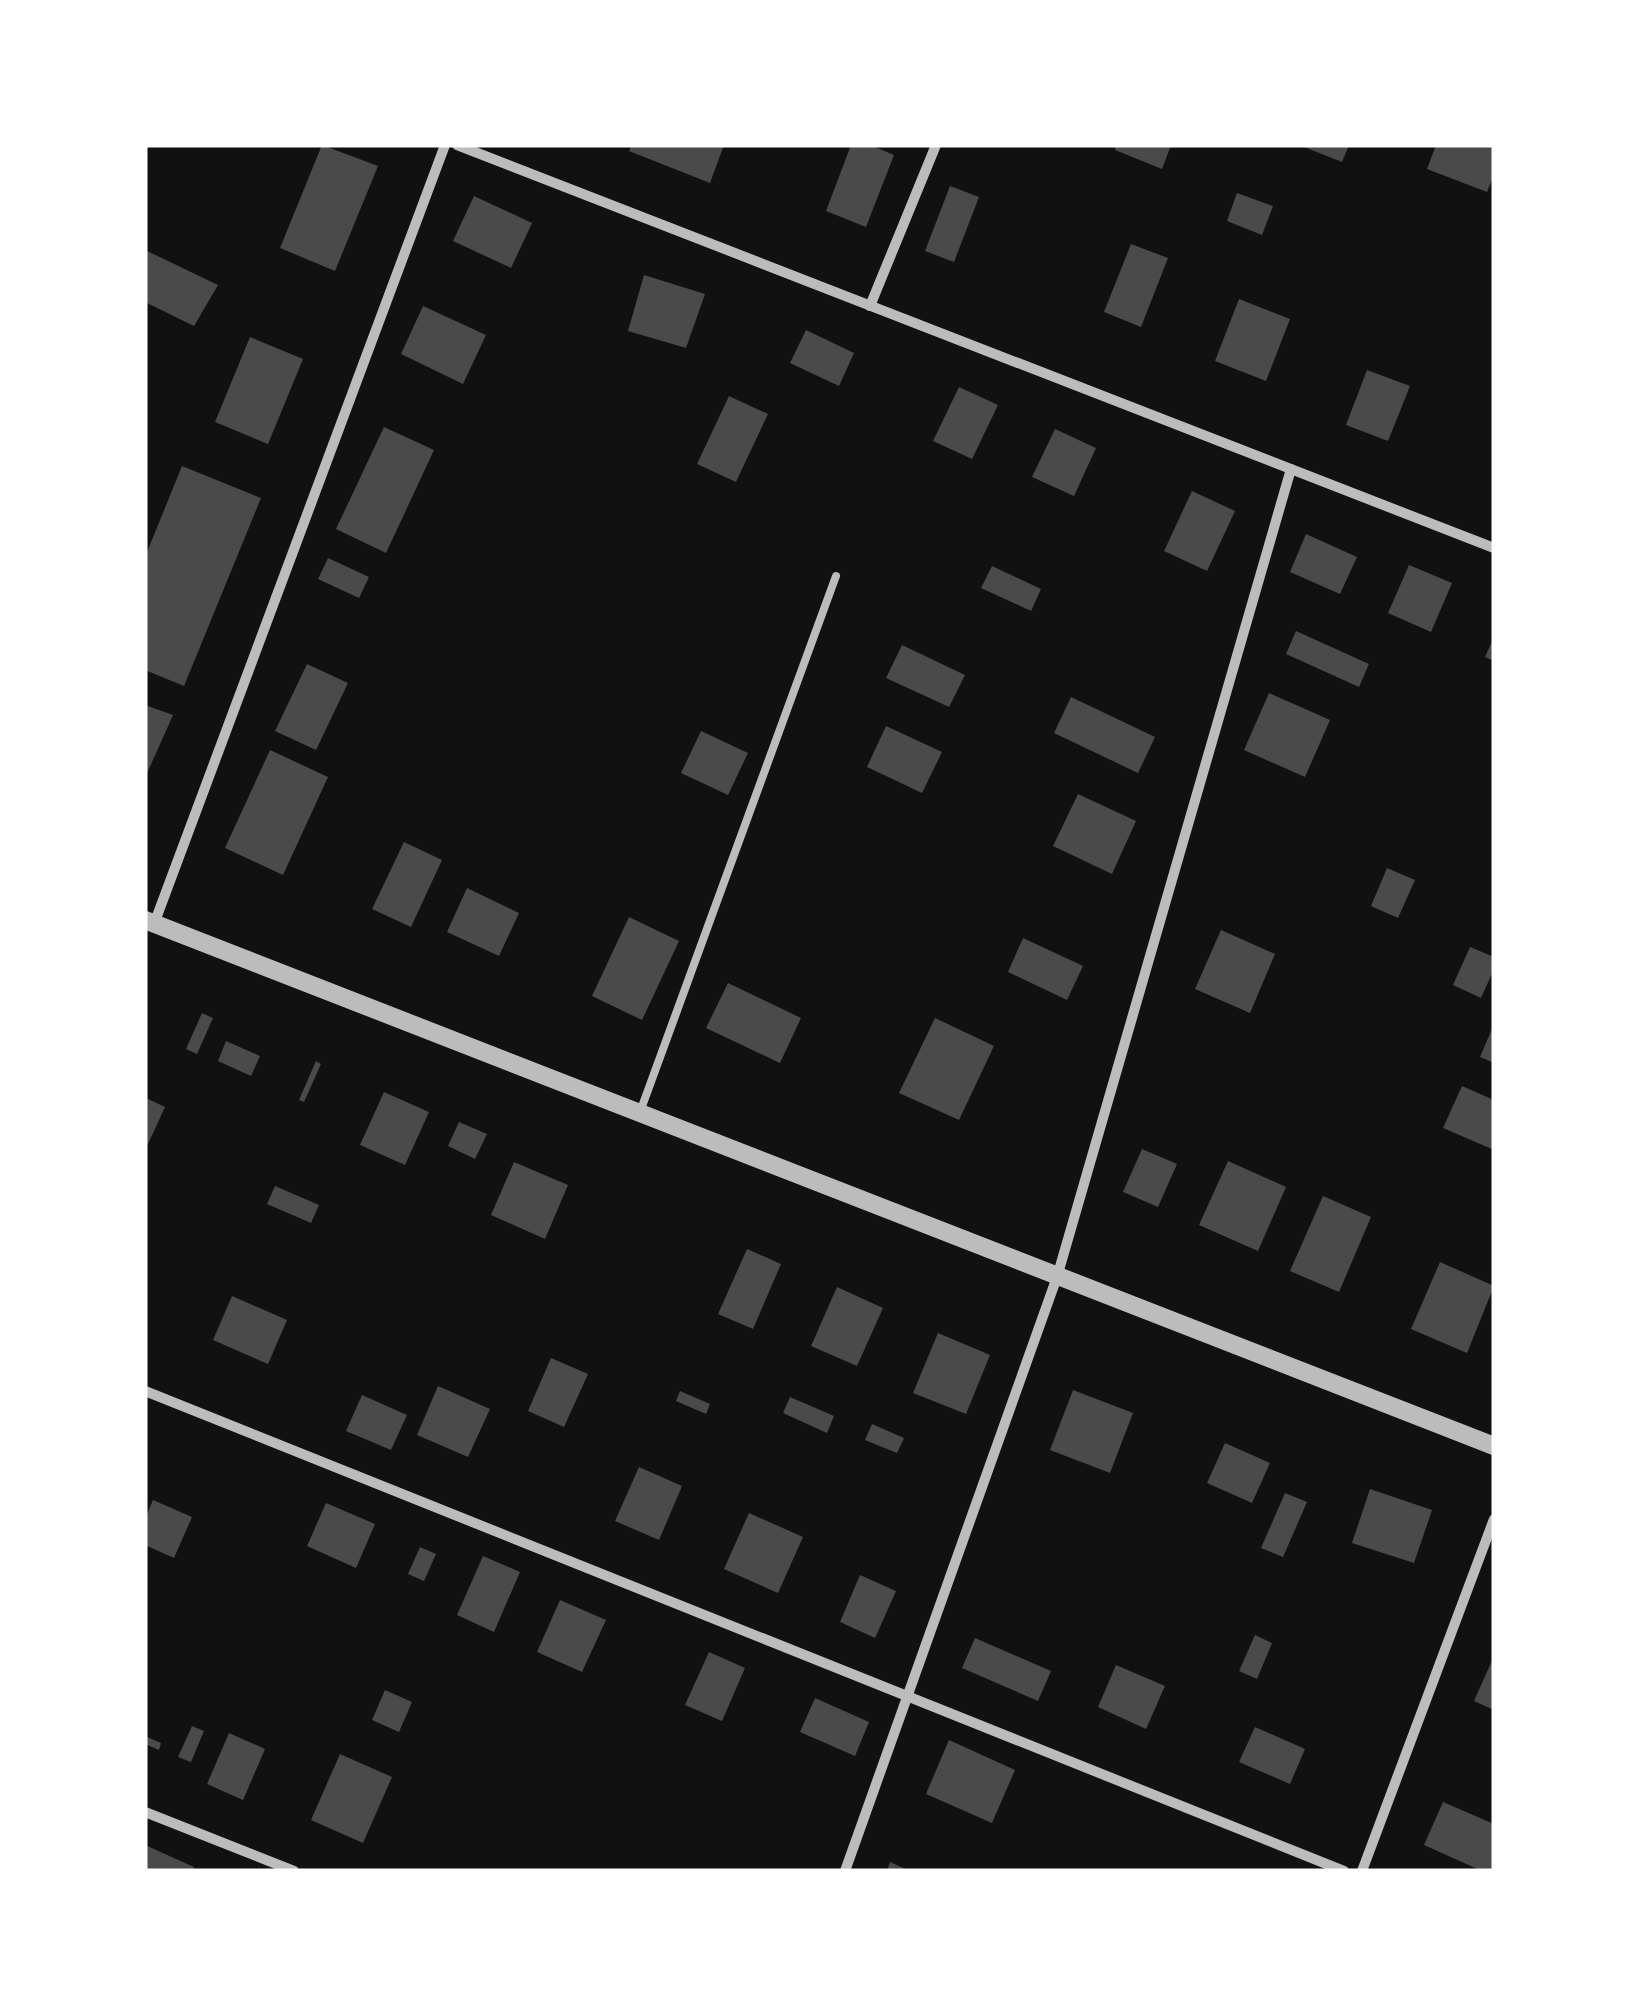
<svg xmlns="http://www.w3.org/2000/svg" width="1639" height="2016" viewBox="0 0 1639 2016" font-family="'Fira Sans Condensed',sans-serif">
<rect width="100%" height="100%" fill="#111"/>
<g fill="#4a4a4a">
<polygon points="322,145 378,166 335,271 280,248"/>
<polygon points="632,145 724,145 710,183 629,151"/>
<polygon points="851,145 870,145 894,155 866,227 826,211"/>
<polygon points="1116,145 1171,145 1162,169 1115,150"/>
<polygon points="1299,145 1349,145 1342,162"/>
<polygon points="1436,145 1494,145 1494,175 1487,192 1427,169"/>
<polygon points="950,186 979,197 954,262 925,251"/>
<polygon points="1237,193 1273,206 1262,235 1227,221"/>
<polygon points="474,196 532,223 511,268 453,241"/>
<polygon points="1131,244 1168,258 1141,327 1104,312"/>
<polygon points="145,250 218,285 194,326 145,302"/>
<polygon points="644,275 705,294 686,348 628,331"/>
<polygon points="1239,299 1290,319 1266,381 1215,361"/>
<polygon points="423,306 486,335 463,384 401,354"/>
<polygon points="806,330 854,353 839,386 790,363"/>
<polygon points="250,337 303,359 268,444 215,422"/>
<polygon points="1367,370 1410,386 1388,441 1346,425"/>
<polygon points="959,387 998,405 972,459 933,441"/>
<polygon points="729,396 768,414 736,482 697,464"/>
<polygon points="384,427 434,450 386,553 336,529"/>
<polygon points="1055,429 1096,448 1074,496 1032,477"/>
<polygon points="182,466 261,498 184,686 145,670 145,557"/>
<polygon points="1192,491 1235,511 1207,571 1164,551"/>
<polygon points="1306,534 1357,557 1340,594 1290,572"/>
<polygon points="328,558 369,577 359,598 318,579"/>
<polygon points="1409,565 1452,583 1431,632 1388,613"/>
<polygon points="992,566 1041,589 1031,611 981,588"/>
<polygon points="1296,631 1369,664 1359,687 1286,654"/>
<polygon points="1494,637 1494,661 1485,657"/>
<polygon points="902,645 965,675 949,707 886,678"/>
<polygon points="307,664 348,683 316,750 275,731"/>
<polygon points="1269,693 1330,720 1305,777 1244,750"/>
<polygon points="1071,697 1155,737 1138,773 1054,733"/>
<polygon points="145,705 173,715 145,778"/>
<polygon points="886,726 942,752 922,793 867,767"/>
<polygon points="701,731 748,753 728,795 681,773"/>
<polygon points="270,750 328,777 283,875 225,848"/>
<polygon points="1078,794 1136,821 1112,874 1053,846"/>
<polygon points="404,842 442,860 411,927 372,909"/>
<polygon points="1387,868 1415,880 1398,918 1371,906"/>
<polygon points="467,888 519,913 499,956 447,932"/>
<polygon points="629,917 679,941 642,1020 592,996"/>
<polygon points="1221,930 1275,954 1250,1013 1195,989"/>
<polygon points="1023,938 1083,966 1067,1000 1008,972"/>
<polygon points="1470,947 1494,957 1494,969 1481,998 1453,985"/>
<polygon points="728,983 801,1018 780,1063 706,1028"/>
<polygon points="202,1013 213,1018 197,1054 186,1049"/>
<polygon points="935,1018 994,1046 959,1120 899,1093"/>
<polygon points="1494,1024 1494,1063 1480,1057"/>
<polygon points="226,1041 260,1056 251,1076 218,1061"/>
<polygon points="316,1061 321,1064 304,1102 299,1100"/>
<polygon points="1462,1086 1494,1100 1494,1150 1443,1128"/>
<polygon points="384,1092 429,1112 405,1165 360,1145"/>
<polygon points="146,1098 165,1107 148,1144 145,1142"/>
<polygon points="459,1122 487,1134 475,1159 448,1146"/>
<polygon points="1142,1149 1177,1164 1158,1207 1123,1192"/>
<polygon points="1228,1161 1286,1187 1258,1251 1199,1225"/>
<polygon points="514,1162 568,1185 545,1239 491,1215"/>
<polygon points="275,1186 319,1205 311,1223 267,1204"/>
<polygon points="1323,1196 1371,1217 1339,1292 1290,1271"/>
<polygon points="747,1249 781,1264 753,1329 718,1314"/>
<polygon points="1440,1262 1494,1286 1467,1353 1411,1329"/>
<polygon points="837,1287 883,1308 857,1366 811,1346"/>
<polygon points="232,1296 287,1320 268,1364 213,1340"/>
<polygon points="938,1333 990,1355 966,1414 913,1393"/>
<polygon points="551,1358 588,1374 564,1427 528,1411"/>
<polygon points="438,1386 490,1409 468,1457 417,1435"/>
<polygon points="1073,1390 1133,1413 1110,1473 1050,1450"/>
<polygon points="680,1391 710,1404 706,1414 676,1401"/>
<polygon points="362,1395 407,1415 391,1450 346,1431"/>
<polygon points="790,1397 834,1416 827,1433 783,1413"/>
<polygon points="872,1424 904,1438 897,1453 865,1440"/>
<polygon points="1225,1443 1270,1463 1252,1503 1207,1483"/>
<polygon points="639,1467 682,1486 659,1540 615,1521"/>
<polygon points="1370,1489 1432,1510 1414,1563 1352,1543"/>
<polygon points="1285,1493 1307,1502 1283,1557 1261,1548"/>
<polygon points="153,1500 192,1517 174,1558 145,1545 145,1519"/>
<polygon points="326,1503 375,1524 356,1568 307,1546"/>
<polygon points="749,1513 803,1537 778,1593 724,1569"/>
<polygon points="420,1547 436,1554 424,1581 408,1574"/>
<polygon points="483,1556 520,1572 494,1632 457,1615"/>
<polygon points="860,1575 896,1591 875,1638 840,1622"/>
<polygon points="560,1600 606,1620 582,1672 537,1652"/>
<polygon points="1255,1635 1272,1643 1257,1679 1239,1671"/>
<polygon points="975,1638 1051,1671 1038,1701 962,1668"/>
<polygon points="709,1652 745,1668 722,1721 685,1705"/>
<polygon points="1494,1656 1494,1710 1474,1701"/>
<polygon points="1116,1665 1165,1686 1146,1729 1098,1707"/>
<polygon points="385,1690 412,1702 399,1732 372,1720"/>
<polygon points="815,1698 869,1722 855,1756 800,1732"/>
<polygon points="192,1726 204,1731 191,1762 178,1757"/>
<polygon points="1255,1727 1305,1749 1290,1784 1239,1762"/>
<polygon points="229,1733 265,1749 243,1800 207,1784"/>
<polygon points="145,1736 161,1743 159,1750 145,1744"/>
<polygon points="949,1740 1015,1770 992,1823 926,1794"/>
<polygon points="340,1754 392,1777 363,1843 311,1820"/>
<polygon points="1443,1802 1494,1824 1494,1871 1482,1871 1424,1845"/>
<polygon points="145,1845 194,1867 192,1871 145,1871"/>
<polygon points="890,1862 910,1871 887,1871"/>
</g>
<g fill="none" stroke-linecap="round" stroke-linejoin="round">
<polyline stroke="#bcbcbc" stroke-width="8" points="640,1112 836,576"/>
<g stroke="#bcbcbc" stroke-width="10">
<polyline points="457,145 1494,548"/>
<polyline points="870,306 936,145"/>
<polyline points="154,924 445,145"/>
<polyline points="145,1391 1344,1871"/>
<polyline points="145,1812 294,1871"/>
<polyline points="845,1871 1057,1277 1291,469"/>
<polyline points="1362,1871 1494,1519"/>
</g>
<polyline stroke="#bcbcbc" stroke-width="18" points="145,920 1494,1446"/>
</g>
<rect width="1639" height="2016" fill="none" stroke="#ffffff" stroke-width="295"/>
</svg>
